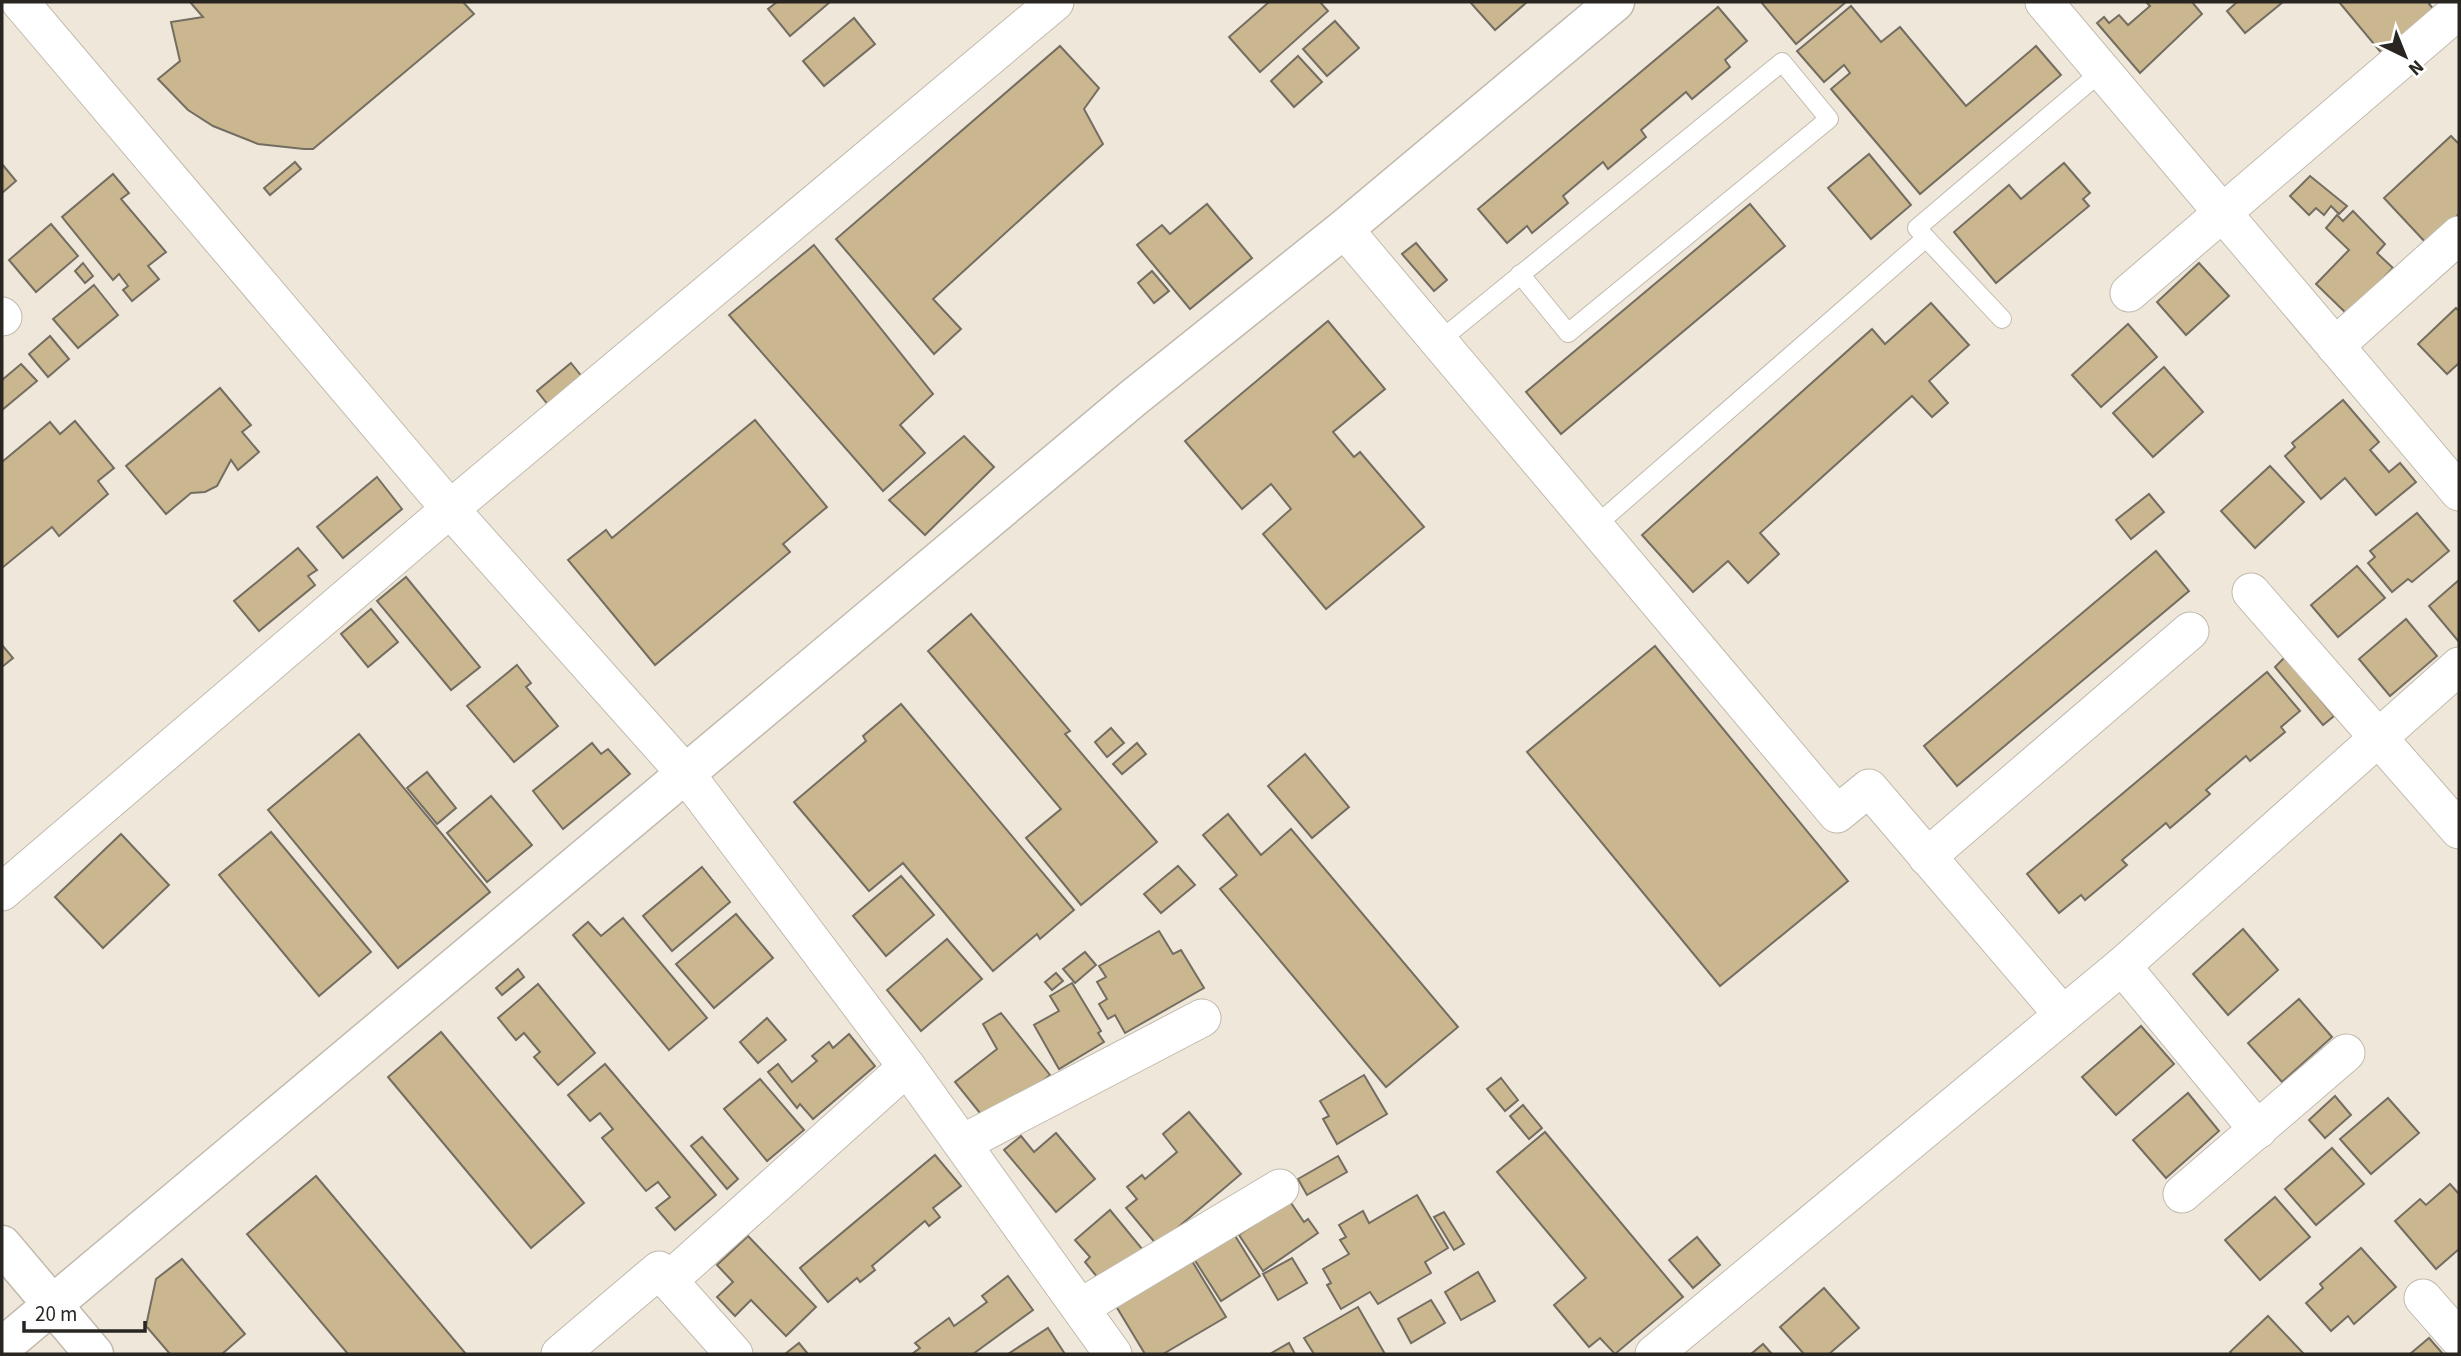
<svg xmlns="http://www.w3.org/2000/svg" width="2461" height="1356" viewBox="0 0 2461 1356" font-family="'Source Sans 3',sans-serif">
<rect width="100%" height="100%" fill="#efe8da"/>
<g fill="#cbb78f" stroke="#746d62" stroke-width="2">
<polygon points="190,2 463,2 474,14 313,149 304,149 258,144 213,126 188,110 158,79 180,61 171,22 203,17"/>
<polygon points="777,2 830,2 790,36 768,9"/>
<polygon points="1269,2 1320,2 1328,11 1260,72 1229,37"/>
<polygon points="1470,2 1527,2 1495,30"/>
<polygon points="1761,2 1846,2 1796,44"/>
<polygon points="2146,2 2192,2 2202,14 2140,73 2097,23 2104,17 2109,23 2119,15 2128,25 2150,6"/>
<polygon points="2237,2 2283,2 2245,33 2227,11"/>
<polygon points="2339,2 2431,2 2429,4 2437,13 2384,56"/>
<polygon points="1851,6 1881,42 1900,27 1966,106 2036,46 2061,75 1920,194 1831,89 1850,73 1844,65 1824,82 1797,51"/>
<polygon points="1718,7 1747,41 1725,60 1730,67 1692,99 1686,92 1641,130 1646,137 1608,169 1603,162 1563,196 1568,203 1532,233 1527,226 1507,243 1478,209"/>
<polygon points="854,18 875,44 824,86 803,61"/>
<polygon points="1335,21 1359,48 1327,76 1303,49"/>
<polygon points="1060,46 1099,88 1084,109 1103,144 933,299 961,329 934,354 836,239"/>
<polygon points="1298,56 1322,82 1294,107 1271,81"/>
<polygon points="2451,136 2459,144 2459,214 2427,244 2384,198"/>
<polygon points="1869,154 1911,205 1871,239 1828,188"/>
<polygon points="295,162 301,169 270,195 264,188"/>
<polygon points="2064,163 2090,193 2083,199 2089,206 1996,283 1954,232 2009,185 2021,199"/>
<polygon points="2,164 16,181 2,193"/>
<polygon points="113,174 129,193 121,199 166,252 148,266 159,279 132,301 123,290 128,286 119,274 113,280 62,217"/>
<polygon points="2310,176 2347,206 2339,214 2331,206 2324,215 2316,208 2309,215 2290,196"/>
<polygon points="1207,204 1252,258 1190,309 1137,245 1162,225 1170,234"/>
<polygon points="1750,204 1785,246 1561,434 1526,392"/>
<polygon points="2353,211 2385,244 2377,253 2393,268 2348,315 2316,284 2349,250 2326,228 2337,215 2343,221"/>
<polygon points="51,224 78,256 36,292 9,260"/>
<polygon points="1416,243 1447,280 1434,291 1402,254"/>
<polygon points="814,245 933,394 900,425 925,453 883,491 729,315"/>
<polygon points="83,263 93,276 85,283 75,271"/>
<polygon points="2199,263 2229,296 2186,335 2157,302"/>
<polygon points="1152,271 1169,291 1154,303 1138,283"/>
<polygon points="94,285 118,315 78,348 53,319"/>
<polygon points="1931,303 1969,345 1929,381 1948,403 1932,417 1912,396 1760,533 1779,554 1748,583 1728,561 1693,592 1642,535 1872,329 1885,344"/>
<polygon points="2456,308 2459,311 2459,363 2447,374 2418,344"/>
<polygon points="1328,321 1385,389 1333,432 1354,457 1360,452 1424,527 1326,609 1263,534 1291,509 1271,484 1242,509 1185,441"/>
<polygon points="2128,324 2157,357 2101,407 2072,375"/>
<polygon points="50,336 69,359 48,377 29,354"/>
<polygon points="571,363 583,378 549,406 537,391"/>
<polygon points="21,364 37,381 2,410 2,380"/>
<polygon points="2164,367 2203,412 2153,457 2113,413"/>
<polygon points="220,388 251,425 242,432 259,452 238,470 231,460 217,486 205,492 191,493 166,514 126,466"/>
<polygon points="2343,400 2379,442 2370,450 2389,472 2400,463 2416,482 2376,515 2345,478 2321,499 2285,456 2295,447 2292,443"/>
<polygon points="755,420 827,507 783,544 790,552 655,665 568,560 606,530 612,538"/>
<polygon points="75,421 114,468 98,481 108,494 59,536 52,527 2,568 2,462 50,422 60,434"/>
<polygon points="964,436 994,467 925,535 889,500"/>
<polygon points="2270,466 2304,502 2255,548 2221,511"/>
<polygon points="377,477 402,509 343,558 317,527"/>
<polygon points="2149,494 2164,512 2131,539 2116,520"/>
<polygon points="2417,513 2449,551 2412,582 2408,579 2392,592 2368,563 2375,557 2370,551"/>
<polygon points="298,548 317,570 308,576 315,585 259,631 234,601"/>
<polygon points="2156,551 2189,591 1957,786 1924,746"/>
<polygon points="2357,566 2385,598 2338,637 2311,605"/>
<polygon points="406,577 480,667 451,690 377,601"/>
<polygon points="2459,580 2459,642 2429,606"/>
<polygon points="371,609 398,642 368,667 341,634"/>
<polygon points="971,614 1070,731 1065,734 1157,842 1081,905 1026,838 1061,809 928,651"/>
<polygon points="2406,619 2437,656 2390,696 2359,659"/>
<polygon points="2,645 13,658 2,667"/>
<polygon points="1655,646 1848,881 1720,986 1527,752"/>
<polygon points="2285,657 2334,716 2323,725 2275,667"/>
<polygon points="517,665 531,683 526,687 558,726 514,762 467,706"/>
<polygon points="2267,672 2300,711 2281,727 2285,732 2250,761 2246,756 2206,790 2210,794 2170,828 2166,823 2122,860 2127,865 2085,900 2081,895 2059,913 2027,874"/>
<polygon points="901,704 1074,910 1040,939 1037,934 993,971 903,863 869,891 794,802 866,741 863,736"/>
<polygon points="1111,728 1124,743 1107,757 1095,742"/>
<polygon points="359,734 490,892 398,968 268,810"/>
<polygon points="592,743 601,754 608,749 630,774 563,829 533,791"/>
<polygon points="1137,743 1146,754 1122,774 1113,764"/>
<polygon points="1305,754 1349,807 1312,838 1268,786"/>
<polygon points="427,772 456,808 437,824 407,788"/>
<polygon points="491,796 532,845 487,882 447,833"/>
<polygon points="1228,814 1261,855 1291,829 1458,1027 1386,1087 1220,889 1237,875 1203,835"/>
<polygon points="271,832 371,952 319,996 219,875"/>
<polygon points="121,834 169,885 103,948 55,897"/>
<polygon points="1178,866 1195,885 1161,913 1144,894"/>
<polygon points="702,867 730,902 672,951 643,916"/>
<polygon points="901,876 934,915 886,956 853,916"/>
<polygon points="736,914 773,958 714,1008 676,964"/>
<polygon points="623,918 707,1018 669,1050 573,935 588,922 601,936"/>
<polygon points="2243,929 2278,970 2228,1015 2193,974"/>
<polygon points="1159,931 1173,954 1181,950 1204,988 1125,1033 1115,1015 1108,1019 1099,1004 1107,999 1097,982 1106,977 1099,966"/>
<polygon points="947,939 982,979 921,1031 887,990"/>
<polygon points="1085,952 1096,965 1075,983 1063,969"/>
<polygon points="518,969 524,977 502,995 496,988"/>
<polygon points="1056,973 1063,981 1052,990 1045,982"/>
<polygon points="1072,983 1101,1031 1098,1033 1104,1042 1059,1069 1034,1025 1059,1011 1050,996"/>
<polygon points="538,984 595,1053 558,1085 534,1057 540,1052 524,1033 516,1040 498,1018"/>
<polygon points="2299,999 2332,1037 2282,1082 2248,1043"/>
<polygon points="1001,1013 1050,1075 988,1123 955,1082 997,1049 983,1024"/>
<polygon points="767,1018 786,1040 758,1063 740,1042"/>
<polygon points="2141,1026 2174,1064 2116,1115 2082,1077"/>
<polygon points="441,1032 584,1203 531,1248 388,1077"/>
<polygon points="849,1034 875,1066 813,1119 800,1104 797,1108 768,1072 778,1064 792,1082 817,1061 812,1056 829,1042 833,1048"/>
<polygon points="605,1064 716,1195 675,1230 656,1208 670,1197 658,1182 646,1191 602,1138 613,1129 600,1113 590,1121 568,1095"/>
<polygon points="1364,1075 1387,1114 1337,1144 1323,1119 1329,1116 1320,1101"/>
<polygon points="1501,1078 1518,1100 1505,1111 1487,1089"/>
<polygon points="760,1079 804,1130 767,1161 724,1109"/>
<polygon points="2188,1093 2219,1131 2166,1178 2133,1140"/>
<polygon points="2335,1096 2351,1115 2325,1138 2309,1120"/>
<polygon points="2388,1098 2419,1133 2371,1174 2340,1139"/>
<polygon points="1523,1105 1542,1128 1529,1139 1510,1116"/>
<polygon points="1189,1112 1241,1174 1157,1245 1126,1208 1137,1199 1127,1187 1142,1175 1145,1179 1177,1152 1163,1134"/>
<polygon points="1545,1132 1683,1297 1615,1354 1600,1338 1589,1347 1554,1305 1586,1278 1497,1172"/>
<polygon points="1056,1133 1095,1179 1056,1212 1004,1150 1021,1136 1034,1152"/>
<polygon points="702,1137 738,1179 727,1189 691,1146"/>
<polygon points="2332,1148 2364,1184 2316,1225 2285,1189"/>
<polygon points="935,1155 961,1186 933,1208 940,1217 929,1226 925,1221 872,1266 875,1270 860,1282 857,1278 828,1302 800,1268"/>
<polygon points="1338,1156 1347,1172 1307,1195 1298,1179"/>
<polygon points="316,1176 466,1354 348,1354 247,1234"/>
<polygon points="2450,1184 2459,1194 2459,1249 2436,1269 2395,1221 2420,1199 2426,1205"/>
<polygon points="1417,1195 1448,1248 1425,1262 1431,1273 1378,1304 1370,1292 1341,1309 1327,1285 1331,1283 1323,1269 1349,1254 1340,1240 1346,1237 1339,1225 1363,1211 1369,1223"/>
<polygon points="2275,1197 2310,1237 2260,1280 2225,1240"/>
<polygon points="1289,1200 1304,1222 1308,1219 1318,1233 1263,1271 1239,1235"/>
<polygon points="1110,1210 1143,1250 1102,1283 1085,1262 1090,1257 1075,1240"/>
<polygon points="1444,1212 1464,1244 1454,1250 1434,1217"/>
<polygon points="1234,1234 1260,1276 1221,1301 1194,1259"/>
<polygon points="748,1236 816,1307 786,1336 751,1300 735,1316 717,1297 733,1282 717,1265"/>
<polygon points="1697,1237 1720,1265 1693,1288 1669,1260"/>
<polygon points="2361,1248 2396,1287 2354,1324 2348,1316 2331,1331 2306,1303 2323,1288 2320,1284"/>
<polygon points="1292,1258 1307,1283 1278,1300 1263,1274"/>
<polygon points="182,1259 245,1334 222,1354 170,1354 146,1326 156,1279"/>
<polygon points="1192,1261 1226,1317 1163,1354 1145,1354 1116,1306"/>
<polygon points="1478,1272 1495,1301 1461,1320 1445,1292"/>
<polygon points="1008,1276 1033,1310 973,1354 912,1354 920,1348 915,1343 949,1318 954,1326 987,1302 982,1296"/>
<polygon points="1824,1288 1859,1328 1829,1354 1804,1354 1780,1327"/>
<polygon points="1431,1300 1445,1323 1411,1343 1398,1319"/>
<polygon points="1358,1307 1385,1354 1314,1354 1304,1338"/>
<polygon points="2268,1316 2304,1354 2232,1354 2230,1352"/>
<polygon points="1048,1328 1065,1354 1008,1354"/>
<polygon points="2429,1338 2443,1354 2410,1354"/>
<polygon points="799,1343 808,1354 785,1354"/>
<polygon points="1289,1343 1295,1354 1270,1354"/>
<polygon points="1763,1344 1772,1354 1751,1354"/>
</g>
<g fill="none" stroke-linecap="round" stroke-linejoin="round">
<defs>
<g id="lane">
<polyline points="1926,238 1917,228 2102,71"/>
<polyline points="1438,342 1782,62 1829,119 1568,333 1520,274"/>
<polyline points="1594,527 1926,238 2002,319"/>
</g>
<g id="street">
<polyline points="20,2 450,509 686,774 907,1067 1113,1354"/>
<polyline points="2044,2 2459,492"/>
<polyline points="1344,229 1837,814 1869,788 2063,1015"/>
<polyline points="2129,293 2459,10"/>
<polyline points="2,316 3,317"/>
<polyline points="2335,346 2459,235"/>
<polyline points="2251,592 2459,830"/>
<polyline points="1927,857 2190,631"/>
<polyline points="2,892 450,509 1055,2"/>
<polyline points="2122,966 2258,1130"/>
<polyline points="963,1143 1202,1018"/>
<polyline points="2182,1194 2346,1053"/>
<polyline points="668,1281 907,1067"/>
<polyline points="2423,1298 2459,1339"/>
<polyline points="1081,1307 1280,1188"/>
<polyline points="560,1354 659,1270 734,1354"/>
<polyline points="1654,1354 2122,966 2459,666"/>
</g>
<g id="secondary">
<polyline points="2,1245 94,1354"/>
<polyline points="2,1347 1132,399 1344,229 1615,2"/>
</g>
</defs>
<use href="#lane" stroke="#c1baad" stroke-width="20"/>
<use href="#street" stroke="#c1baad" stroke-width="39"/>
<use href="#secondary" stroke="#c1baad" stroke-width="41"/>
<use href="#lane" stroke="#fff" stroke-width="18"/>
<use href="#street" stroke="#fff" stroke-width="37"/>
<use href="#secondary" stroke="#fff" stroke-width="38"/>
</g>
<rect width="2461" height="1356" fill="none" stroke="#292621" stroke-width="7"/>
<g transform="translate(2405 56) rotate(137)" stroke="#ffffff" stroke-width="5" paint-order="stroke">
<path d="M0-5L12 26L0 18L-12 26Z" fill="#292621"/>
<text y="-10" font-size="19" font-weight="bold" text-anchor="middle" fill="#292621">N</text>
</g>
<path d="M24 1321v10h121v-10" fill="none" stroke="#292621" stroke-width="3.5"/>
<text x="35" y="1321" font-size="21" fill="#292621" stroke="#ffffff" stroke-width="5" paint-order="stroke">20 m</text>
</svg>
